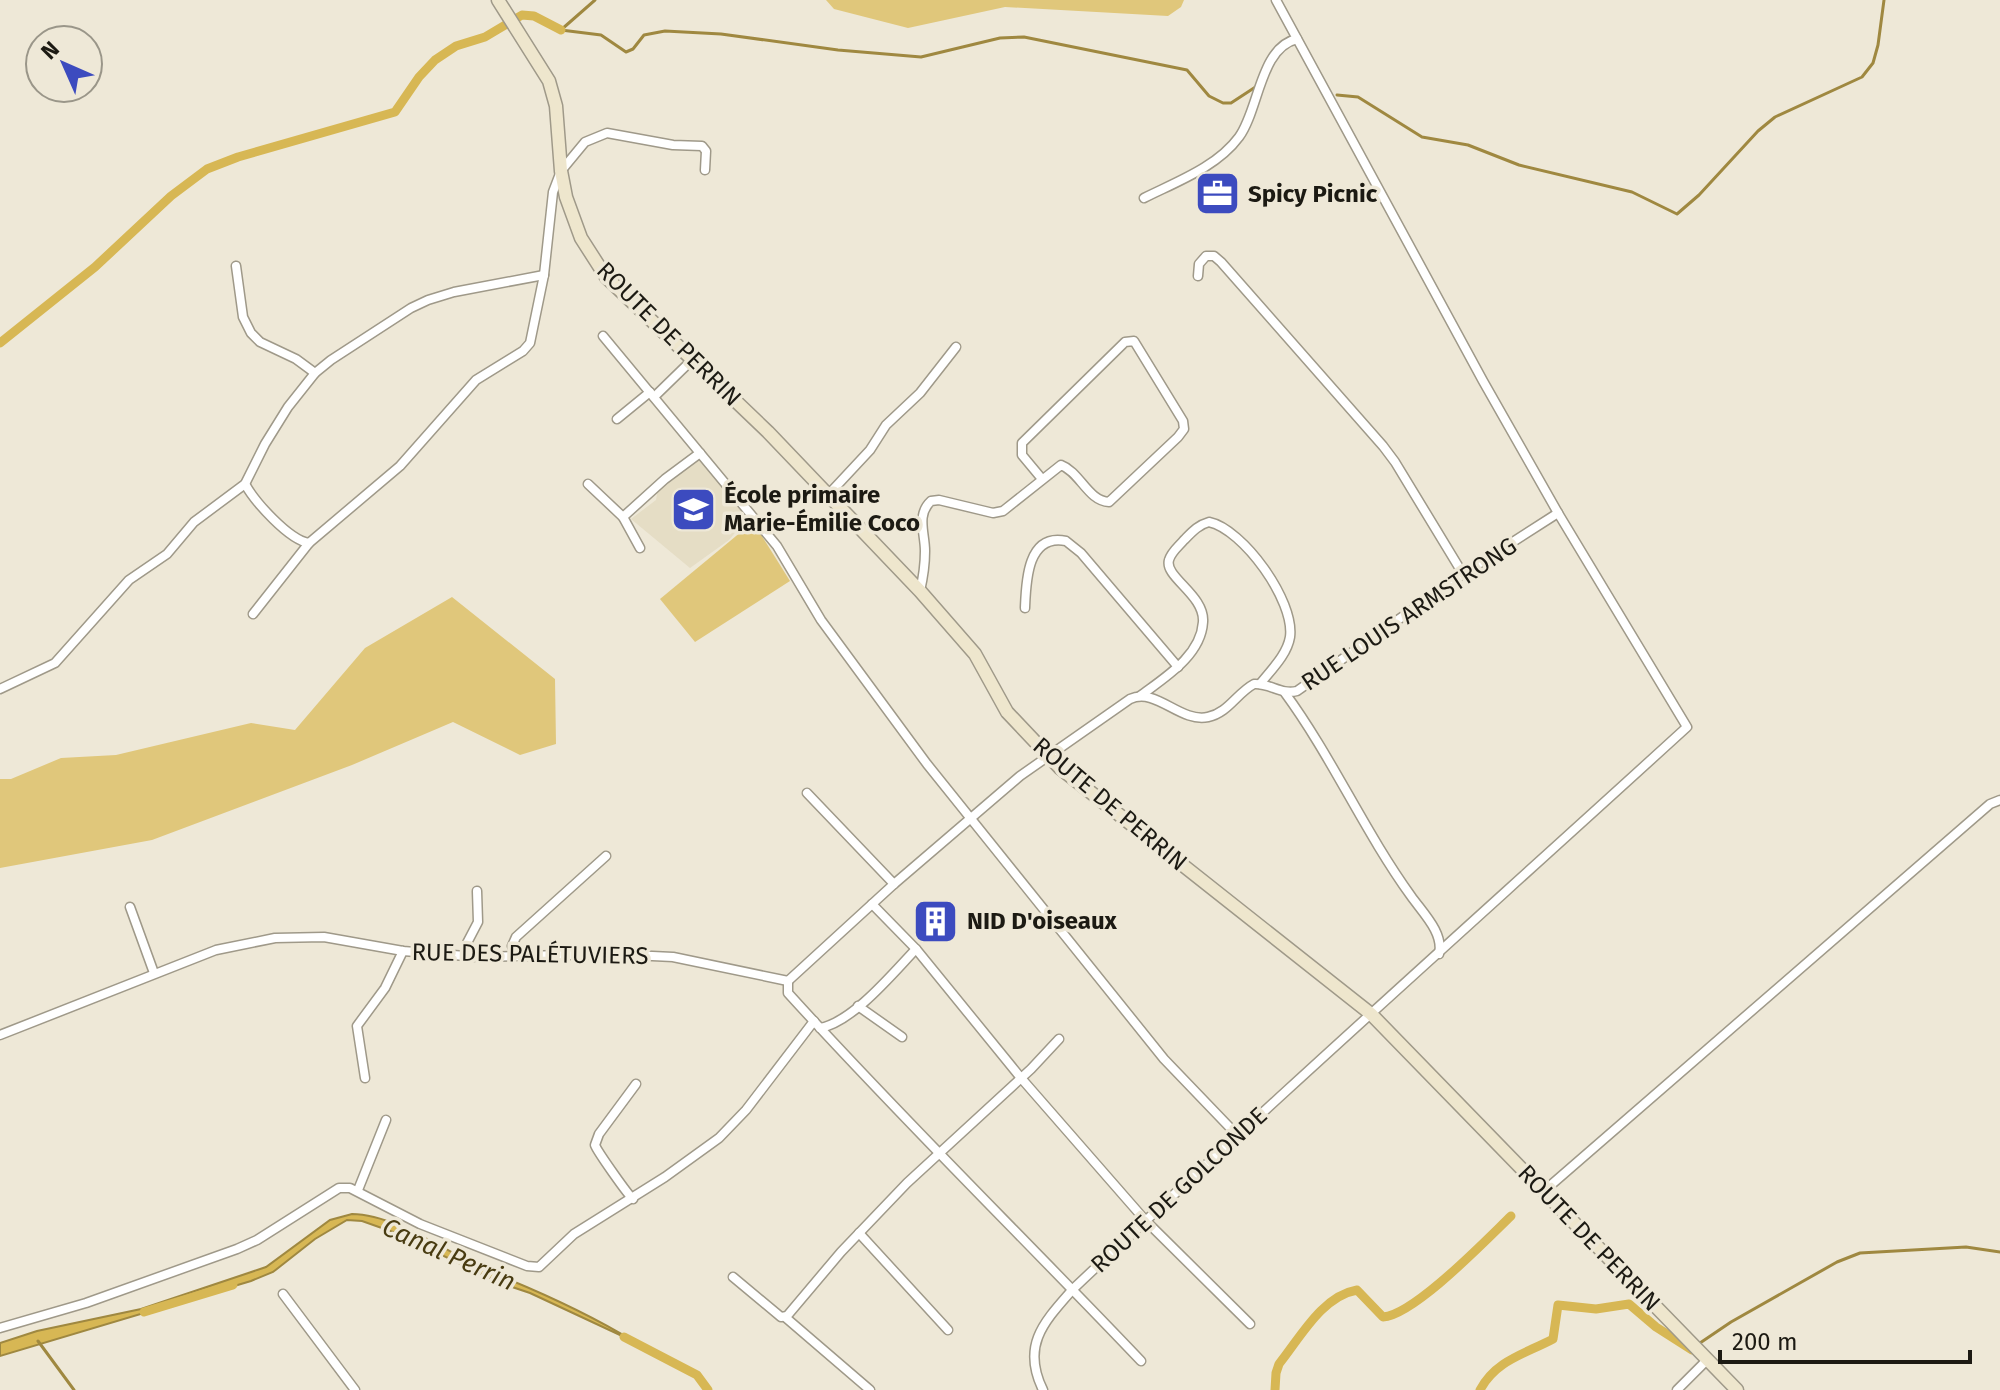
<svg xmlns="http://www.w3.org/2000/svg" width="2000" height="1390" viewBox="0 0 2000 1390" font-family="'Fira Sans',sans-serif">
<rect width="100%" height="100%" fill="#eee8d7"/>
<polygon fill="#e5ddc5" points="699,458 748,517 729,540 690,568 631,519 656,500 658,489"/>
<g fill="#e0c77b">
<polygon points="826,0 1184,0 1181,7 1168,16 1005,7 908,28 834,9"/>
<polygon points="753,522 790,581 695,642 660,599"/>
<polygon points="452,597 555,679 556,744 520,755 453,722 352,765 152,840 0,868 0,779 11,779 61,758 116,755 251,723 295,730 365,648"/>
</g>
<path fill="#d7b754" stroke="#9f8840" stroke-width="2" d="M352 1214C397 1214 455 1258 498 1275 545 1294 591 1315 635 1342L530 1293 503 1284 393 1232 362 1221 347 1220 315 1239 273 1272 251 1281 0 1356V1343L37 1331 141 1309 266 1267 330 1220Z"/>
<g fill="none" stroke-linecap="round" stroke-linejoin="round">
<g stroke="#9f8840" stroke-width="3">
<polyline points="562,29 595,0"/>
<polyline points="561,30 601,35 626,52 633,49 644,35 665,31 721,34 838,50 921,57 1000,38 1024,37 1187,70 1209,96 1223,103 1231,103 1257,86"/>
<polyline points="1337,95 1358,97 1422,137 1468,145 1519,165 1632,192 1677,214 1699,195 1758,131 1775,117 1862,77 1873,63 1878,45 1884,0"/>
<polyline points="38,1341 74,1390"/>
<polyline points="1697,1345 1731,1322 1837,1262 1860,1253 1966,1247 2000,1252"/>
</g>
<g stroke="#d7b754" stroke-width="9">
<polyline points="0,343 95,267 171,196 207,169 238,157 395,112 419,77 435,60 456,46 485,37 522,15 534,16 561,30"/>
<polyline points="144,1312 233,1285"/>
<polyline points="624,1337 697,1375 708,1390"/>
<path d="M1275 1390 1276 1373 1279 1364C1300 1338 1322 1296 1357 1290L1383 1317C1414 1315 1486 1240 1511 1216"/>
<path d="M1480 1390C1496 1360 1525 1354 1553 1339L1558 1305 1596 1309 1629 1304 1656 1327 1692 1350"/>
</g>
<defs>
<g id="street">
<path d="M1144 198C1176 182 1217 167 1239 137 1259 110 1260 47 1297 39"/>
<polyline points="236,266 243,317 251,333 260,342 296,359 315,373"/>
<polyline points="1198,276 1199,264 1206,256 1214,256 1221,262 1383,446 1395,462 1463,574"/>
<polyline points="603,336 777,546 821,620 927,764 1164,1059 1237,1135"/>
<polyline points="654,397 693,359"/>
<polyline points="617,419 650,392"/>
<path d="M245 484C255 502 289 540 309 543"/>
<polyline points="588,484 623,517 640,548"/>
<polyline points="828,495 870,450 886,425 920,393 956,347"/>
<polyline points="623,517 665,479 700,453"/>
<path d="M920 591C923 578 925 565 925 551 925 533 916 515 931 501L939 500 993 513 1003 511 1061 465C1080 472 1088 501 1109 502L1178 437 1184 429 1183 421 1134 341 1125 342 1022 443V455L1042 479"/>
<path d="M1025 608C1026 582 1027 533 1066 541L1081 553 1178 667"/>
<polyline points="253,614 309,543 400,466 476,380 523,351 530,343 544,275 553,192 561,171 585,142 607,133 673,145 702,146 706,151 705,170"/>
<polyline points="0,689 55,663 129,580 167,554 194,522 245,484 265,444 288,407 315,373 331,360 411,308 428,300 454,292 544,275"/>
<path d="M1285 693C1332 757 1364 831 1411 896 1423 913 1444 933 1439 954"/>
<path d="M1140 696C1164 678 1201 656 1203 622 1205 595 1164 577 1169 560 1171 552 1179 546 1184 540 1192 532 1198 525 1209 522 1243 529 1295 601 1290 637 1287 655 1271 670 1260 684"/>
<polyline points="807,793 894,884"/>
<polyline points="477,891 478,922 467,943 469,949 478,956"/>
<polyline points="872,904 916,949 1021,1078 1145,1220 1250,1324"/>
<polyline points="130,907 154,973"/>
<polyline points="516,955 512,946 516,937 606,856"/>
<path d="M788 981 894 884 1020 776 1130 699C1156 687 1180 723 1208 717 1228 713 1237 693 1254 684 1270 683 1281 695 1297 691L1463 574 1558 513"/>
<path d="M788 981V993C902 1119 1024 1238 1141 1361"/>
<polyline points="858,1006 902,1037"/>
<path d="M820 1028C853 1022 893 973 916 949"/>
<polyline points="0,1035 216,950 275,938 324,937 403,951 478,957 611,954 673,957 788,981"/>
<polyline points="365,1078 357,1026 385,988 403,951"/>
<polyline points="358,1190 386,1120"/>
<polyline points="1544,1191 1990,804 2000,800"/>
<path d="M633 1199C628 1195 597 1151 595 1145L599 1134 636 1084"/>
<polyline points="859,1233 948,1330"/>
<polyline points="733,1277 781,1317 787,1316 841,1252 907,1183 1031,1069 1059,1039"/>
<polyline points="283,1294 355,1390"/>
<polyline points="785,1317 870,1390"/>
<polyline points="0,1328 86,1303 237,1249 257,1240 339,1188 350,1188 420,1224 527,1266 539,1267 574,1234 665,1177 719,1138 746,1110 814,1021"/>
<path d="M1043 1390C1021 1345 1044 1322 1073 1289 1275 1098 1482 914 1687 727L1558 513 1483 381 1276 0"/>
<polyline points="1677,1390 1707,1360"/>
</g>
<polyline id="secondary" points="498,0 549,81 556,106 561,171 566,197 581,238 606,277 768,432 920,591 975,654 1007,712 1060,768 1371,1014 1737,1390"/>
</defs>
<use href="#street" stroke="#9f9989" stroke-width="11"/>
<use href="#secondary" stroke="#9f9989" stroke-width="15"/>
<use href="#street" stroke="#fff" stroke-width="8"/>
<use href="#secondary" stroke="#eee6cd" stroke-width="12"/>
</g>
<defs>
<symbol id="office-square" viewBox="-11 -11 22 22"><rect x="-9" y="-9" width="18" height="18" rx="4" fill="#3c4bbf" stroke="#eee8d7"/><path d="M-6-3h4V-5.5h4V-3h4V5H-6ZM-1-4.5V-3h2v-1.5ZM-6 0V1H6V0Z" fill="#fff"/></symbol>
<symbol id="school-square" viewBox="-11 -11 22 22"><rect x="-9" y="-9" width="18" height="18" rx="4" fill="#3c4bbf" stroke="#eee8d7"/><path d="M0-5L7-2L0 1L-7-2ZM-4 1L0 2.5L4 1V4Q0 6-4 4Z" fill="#fff"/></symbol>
<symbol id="building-square" viewBox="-11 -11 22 22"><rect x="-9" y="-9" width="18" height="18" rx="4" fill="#3c4bbf" stroke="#eee8d7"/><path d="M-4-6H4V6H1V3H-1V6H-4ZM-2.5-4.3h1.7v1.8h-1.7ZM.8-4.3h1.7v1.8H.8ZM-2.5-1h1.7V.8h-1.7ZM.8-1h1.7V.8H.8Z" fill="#fff"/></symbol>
</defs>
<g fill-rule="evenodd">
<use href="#office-square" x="1192" y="168" width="51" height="51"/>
<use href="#school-square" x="668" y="484" width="51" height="51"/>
<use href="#building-square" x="910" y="896" width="51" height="51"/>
</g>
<g text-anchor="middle" stroke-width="7" stroke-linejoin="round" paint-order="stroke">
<g font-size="24" font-weight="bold" fill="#1c1a13" stroke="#eee8d7" text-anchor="start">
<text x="1248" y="202">Spicy Picnic</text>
<text x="724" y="503">École primaire<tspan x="724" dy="28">Marie-Émilie Coco</tspan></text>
<text x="967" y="929">NID D'oiseaux</text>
</g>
<g font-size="24" fill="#1c1a13" stroke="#eee8d7">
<text transform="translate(669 334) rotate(45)" y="8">ROUTE DE PERRIN</text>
<text transform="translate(1409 614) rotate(-34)" y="8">RUE LOUIS ARMSTRONG</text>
<text transform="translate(1110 804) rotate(40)" y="8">ROUTE DE PERRIN</text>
<text transform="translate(530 954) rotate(1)" y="8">RUE DES PALÉTUVIERS</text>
<text transform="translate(1179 1190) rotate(-43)" y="8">ROUTE DE GOLCONDE</text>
<text transform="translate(1589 1238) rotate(46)" y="8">ROUTE DE PERRIN</text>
</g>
<g font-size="26" font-style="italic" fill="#483b11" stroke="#eee8d7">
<text transform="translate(449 1254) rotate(24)" y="9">Canal Perrin</text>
</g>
</g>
<g transform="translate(64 64) rotate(315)"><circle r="38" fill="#eee8d7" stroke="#9a9689" stroke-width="2"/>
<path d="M0-6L14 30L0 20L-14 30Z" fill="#3c4bbf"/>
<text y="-12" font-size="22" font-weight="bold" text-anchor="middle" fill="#1c1a13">N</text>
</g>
<path d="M1720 1350v12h250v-12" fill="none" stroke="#1c1a13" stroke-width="4"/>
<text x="1732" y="1350" font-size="24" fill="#1c1a13" stroke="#eee8d7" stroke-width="6" paint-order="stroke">200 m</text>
</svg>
